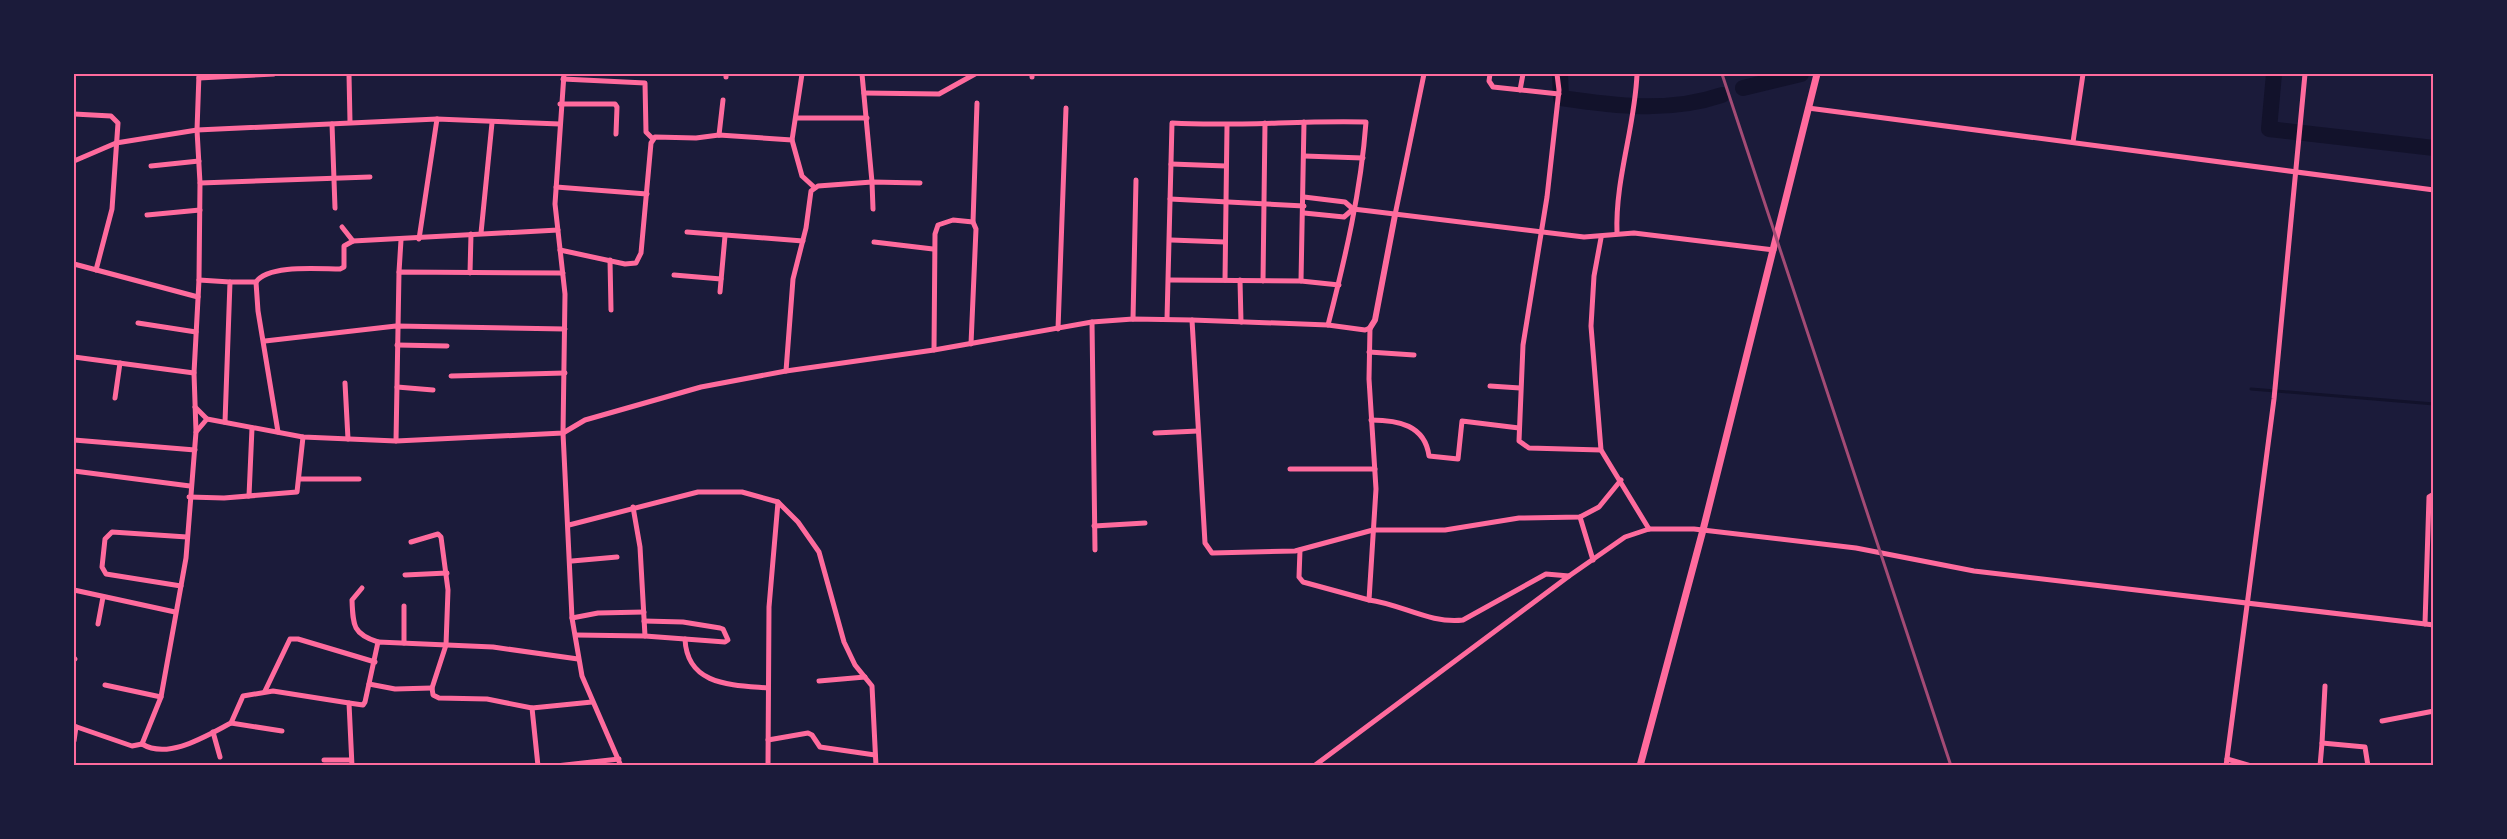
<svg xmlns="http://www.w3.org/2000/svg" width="2507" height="839" viewBox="0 0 2507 839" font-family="Cabin,sans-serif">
<rect width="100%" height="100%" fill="#1b1b3a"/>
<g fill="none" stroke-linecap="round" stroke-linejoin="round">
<polyline stroke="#12122b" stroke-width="3" points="2251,389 2434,404"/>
<g stroke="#12122b" stroke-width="16">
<path d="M1560 74 1561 98C1615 106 1669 113 1722 95"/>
<polyline points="2274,74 2269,129 2434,148"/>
<polyline points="1743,88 1801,74"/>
</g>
<g stroke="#ff6b9d" stroke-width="5">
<polyline points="349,74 350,122"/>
<polyline points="564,74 555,204 565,294 563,433 572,618 582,676 621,766"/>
<polyline points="1490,74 1489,81 1493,87 1559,94"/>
<polyline points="1557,74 1559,90 1547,197 1523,345 1519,441 1529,448 1601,450"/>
<polyline points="726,77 726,74"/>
<polyline points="1032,77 1032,74"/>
<polyline points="199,78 274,74"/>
<polyline points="563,79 645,83 646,132 653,139"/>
<polyline points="1520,90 1523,74"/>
<polyline points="864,93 939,94 975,74"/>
<polyline points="560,104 615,104 617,107 616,134"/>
<polyline points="1808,108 2434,190"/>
<polyline points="74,114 111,116 118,123 112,209 96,270"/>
<polyline points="797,118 867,118"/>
<polyline points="332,124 335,208"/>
<polyline points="719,135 723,100"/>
<polyline points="792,140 802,74"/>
<polyline points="2073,142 2083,74"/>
<polyline points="1304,156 1363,158"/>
<polyline points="74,161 116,143 197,130 437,119 560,124"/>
<polyline points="1171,164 1226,166"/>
<polyline points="151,166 199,161"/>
<polyline points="200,183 370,177"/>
<polyline points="556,187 647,194"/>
<polyline points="1304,197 1345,202 1353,209 1370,211 1584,237 1634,233 1774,250"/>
<polyline points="1170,199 1304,206"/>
<polyline points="873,209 872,182 920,183"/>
<polyline points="1304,213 1344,217 1352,210"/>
<polyline points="147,215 200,210"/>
<polyline points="1395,215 1424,74"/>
<polyline points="342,227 353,241"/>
<polyline points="687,232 803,241"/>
<polyline points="481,233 492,123"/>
<path d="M1617 233C1615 179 1635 127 1637 74"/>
<polyline points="1601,238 1594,276 1591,326 1601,450 1649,529"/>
<polyline points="419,239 437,119"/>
<polyline points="1171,240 1225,242"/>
<polyline points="874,242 933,249"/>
<polyline points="560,250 625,264 636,263 641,253 651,143 655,137 696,138 719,135 792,140 802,176 814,187"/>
<polyline points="610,260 611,310"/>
<polyline points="74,264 198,297"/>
<polyline points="399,272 401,240"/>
<polyline points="470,273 471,234"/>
<polyline points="674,275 721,279"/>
<polyline points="199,280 230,282 225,422"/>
<polyline points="1169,280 1301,281 1339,285"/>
<polyline points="1225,280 1227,126"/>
<polyline points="1240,280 1241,322"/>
<polyline points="1263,281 1265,123"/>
<polyline points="1301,281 1304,122"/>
<path d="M230 282H256C268 264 320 269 340 269L344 267V246L353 241 558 230"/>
<polyline points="256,282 258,311 278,432"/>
<polyline points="720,292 725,236"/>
<polyline points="1133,319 1136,180"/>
<path d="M1167 319 1172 123C1237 127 1301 120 1366 122 1361 191 1345 259 1328 325"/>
<polyline points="1192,320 1205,543 1212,553 1295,551 1373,530 1445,530 1519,518 1580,517 1599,507 1621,480"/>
<polyline points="1092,322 1095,550"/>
<polyline points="138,323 196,332"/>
<polyline points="1058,329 1066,108"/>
<polyline points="265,341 396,326 565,329"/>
<polyline points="971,344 976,229 973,222 977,103"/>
<polyline points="397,345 447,346"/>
<polyline points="934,350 935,234 938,225 953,220 973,222"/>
<polyline points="1369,352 1414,355"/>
<polyline points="74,357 194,373"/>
<polyline points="786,371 793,279 806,228 811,191 818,186 872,182 862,74"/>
<polyline points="451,376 565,373"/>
<polyline points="345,383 348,439"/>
<polyline points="1490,386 1520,388"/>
<polyline points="397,387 433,390"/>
<polyline points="115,398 120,363"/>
<path d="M195 407 207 419 303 437 396 441 563 433 585 420 701 387 786 371 934 350 1092 322 1133 319 1192 320 1328 325 1365 330 1370 328 1369 379 1376 489 1369 600C1401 604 1430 624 1463 620L1546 574 1569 576"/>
<path d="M1371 420C1398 420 1425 425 1429 456L1458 459 1462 421 1519 428"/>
<polyline points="196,432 207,419"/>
<polyline points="1155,433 1198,431"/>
<polyline points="74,440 195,450"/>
<polyline points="396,441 399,272 563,273"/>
<polyline points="1290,469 1375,469"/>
<polyline points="74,471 190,486"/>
<polyline points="299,479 359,479"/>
<polyline points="249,496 252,428"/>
<polyline points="189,497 224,498 297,492 303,437"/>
<polyline points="633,507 640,547 645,636"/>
<polyline points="1580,517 1593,560"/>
<polyline points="569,525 698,492 742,492 778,502 798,522 819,552 844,642 855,665 872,686 876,766"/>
<polyline points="1094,526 1145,523"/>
<polyline points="411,542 438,534 441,537 448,590 446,645 432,688 433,695 439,698 487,699 532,708 538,766"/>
<polyline points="1300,550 1299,577 1303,582 1369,600"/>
<polyline points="572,561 617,557"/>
<polyline points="405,575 447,573"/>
<polyline points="181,586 106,574 102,567 105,539 112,532 187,537"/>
<path d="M362 588 352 600C353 626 353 634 378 642"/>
<polyline points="74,590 175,612"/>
<polyline points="572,618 598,613 644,612"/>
<polyline points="98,624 103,597"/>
<polyline points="2425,624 2429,497 2434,494"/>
<polyline points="576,635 645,636 725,642 728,640 723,629 720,628 683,622 644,621"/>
<path d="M685 639C687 686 732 685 768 688"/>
<polyline points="404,643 404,606"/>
<polyline points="74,658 75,659"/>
<polyline points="819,681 865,677"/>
<polyline points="369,684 395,689 432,688"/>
<polyline points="105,685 161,697"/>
<polyline points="265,691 290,639 298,639 375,662"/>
<polyline points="349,703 363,705 365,702 378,642 493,647 578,659"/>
<polyline points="532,708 592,702"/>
<polyline points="2382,721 2434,711"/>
<polyline points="231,723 282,731"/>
<polyline points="74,726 132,746 142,744"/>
<polyline points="213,732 220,757"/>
<polyline points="768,740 808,733 812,735 820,747 875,755"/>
<polyline points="74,741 76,727"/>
<polyline points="2322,743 2325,686"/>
<polyline points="142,744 161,697 186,558 196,432 194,373 199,280 200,183 197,130 199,74"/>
<path d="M142 744C168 760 206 736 231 723L243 696 273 691 349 703 352 766"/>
<polyline points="2227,759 2251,766"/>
<polyline points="324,760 351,760"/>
<polyline points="556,766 619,759"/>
<polyline points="768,766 769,607 778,502"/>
<polyline points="1314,766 1569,576 1625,537 1649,529 1694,529 1856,548 1974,571 2434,625"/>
<polyline points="2226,766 2274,399 2305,74"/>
<polyline points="2320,766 2322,743 2365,747 2368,766"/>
</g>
<polyline stroke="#ff6b9d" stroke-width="6" points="1370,328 1375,320 1395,215"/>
<polyline stroke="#ff6b9d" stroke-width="7" points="1640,766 1703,530 1817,74"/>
<polyline stroke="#a44b75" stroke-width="3" points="1722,74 1951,766"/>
</g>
<rect width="2507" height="839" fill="none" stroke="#1b1b3a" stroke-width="150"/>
<rect x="75" y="75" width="2357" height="689" fill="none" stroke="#ff6b9d" stroke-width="2"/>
</svg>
